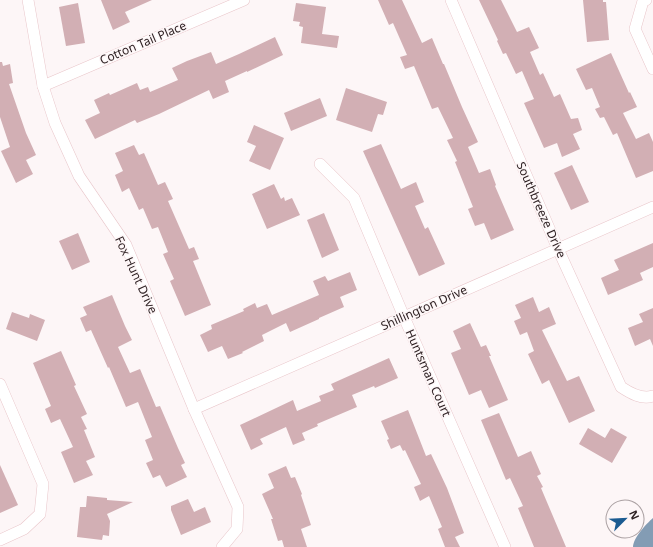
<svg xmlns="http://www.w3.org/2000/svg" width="653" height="547" viewBox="0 0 653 547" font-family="'Noto Sans',sans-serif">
<rect width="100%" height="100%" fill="#fdf6f7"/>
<path fill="#839cb4" d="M653 518V547H633C633 538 646 524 653 518Z"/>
<g fill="#d2afb4">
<polygon points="101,0 152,0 125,12 130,22 113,30"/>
<polygon points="378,0 402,0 422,43 432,38 443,64 444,64 462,107 478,142 468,147 479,173 490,169 496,185 495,186 514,230 491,240 484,223 475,226 468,209 473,207 455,162 457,161 447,140 453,138 438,107 432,109 414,66 405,69 400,57 407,55 393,23 389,25"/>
<polygon points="479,0 501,0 517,32 529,27 539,48 530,52 540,75 543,73 554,97 560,94 571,119 578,118 582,130 573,134 580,149 562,157 557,143 544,148 524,103 534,99 522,71 516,74 506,53 503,54 497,41 498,40"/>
<polygon points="583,0 603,0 603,2 606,2 609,40 587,42"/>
<polygon points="78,3 85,43 66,46 59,7"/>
<polygon points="296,3 326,7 322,34 339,36 337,48 301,43 303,27 299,26 300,22 293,21"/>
<polygon points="275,37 283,55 247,72 247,71 225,81 229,92 213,99 209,90 159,114 137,123 135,120 95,139 85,120 100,113 94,100 109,93 110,95 137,83 140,90 148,87 150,92 178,80 172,68 187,61 211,52 216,64 239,54"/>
<polygon points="611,53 629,93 630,92 637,107 623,113 636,139 649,133 653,142 653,171 636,178 617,133 613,135 604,117 600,118 595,109 600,107 592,88 586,90 576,69"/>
<polygon points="0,62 2,62 3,66 10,64 13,83 9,84 26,133 36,155 26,160 33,174 16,183 1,151 10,147 0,117"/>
<polygon points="346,88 387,102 383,115 378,114 372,132 336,120"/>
<polygon points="320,98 327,116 291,131 284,113"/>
<polygon points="254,125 284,138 270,170 249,161 256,146 247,142"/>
<polygon points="381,144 401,189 416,182 424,202 415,206 425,229 428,227 445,264 419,276 363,151"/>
<polygon points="134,145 139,155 144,153 158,185 165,182 173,199 168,201 189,249 194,247 199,259 193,261 211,305 185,316 170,281 174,279 163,254 168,252 158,227 152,229 143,208 139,210 129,188 122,192 115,175 123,171 115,153"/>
<polygon points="572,165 589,202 571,210 554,173"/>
<polygon points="274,184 281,199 284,197 285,201 292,198 300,215 267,229 252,194"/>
<polygon points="324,213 339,250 322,258 307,220"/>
<polygon points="78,233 90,262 72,270 59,241"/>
<polygon points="653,243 653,267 640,273 643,280 608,295 601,278 619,270 614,260"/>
<polygon points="350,272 357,290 340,297 344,307 319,318 319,319 290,332 286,323 262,335 264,341 242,352 243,353 228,359 222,346 208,352 200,335 212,329 211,325 244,311 243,309 255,303 257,308 267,304 272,315 319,295 313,281 325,276 328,281"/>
<polygon points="112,295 125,326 132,340 118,347 130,373 140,369 156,407 160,406 178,448 185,463 181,465 187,477 166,487 160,475 153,478 146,463 153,460 145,440 152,437 138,402 126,407 109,367 108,368 91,330 86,332 80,318 87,315 83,307"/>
<polygon points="533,297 539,312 549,307 556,324 542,330 567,381 579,376 595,411 569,423 549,380 542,384 528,354 534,351 527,332 520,335 514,321 521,318 515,305"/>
<polygon points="653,308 653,346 650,339 635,346 628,328 643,322 639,314"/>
<polygon points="12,312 29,318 30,314 45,320 37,341 6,329"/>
<polygon points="470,323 481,347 486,345 491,356 489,356 508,400 489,408 481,390 469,395 451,353 461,349 453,331"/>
<polygon points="61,351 76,385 74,386 87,414 81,417 87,429 84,430 95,457 86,461 93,475 74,483 61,452 73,447 60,419 51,423 45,409 51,406 33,363"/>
<polygon points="389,358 398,378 375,388 374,386 352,395 357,407 317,424 318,426 302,433 305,440 293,445 286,427 260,439 263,444 251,450 240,425 293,400 297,411 321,401 319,396 334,390 331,384"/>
<polygon points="408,410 426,456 431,454 447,488 464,533 455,537 460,547 445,547 438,529 442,527 429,496 420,501 414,487 421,484 405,450 403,451 400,445 391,449 387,440 389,439 381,421"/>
<polygon points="499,413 518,457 531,451 541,474 537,476 543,487 541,488 566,547 534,547 518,508 523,506 510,478 506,480 481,420"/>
<polygon points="588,428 605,438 611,428 627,437 612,463 579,444"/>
<polygon points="0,465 18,505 0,513"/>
<polygon points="286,466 291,478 295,477 302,494 301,495 311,525 301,529 307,547 284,547 282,540 278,541 271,519 273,519 262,494 274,488 268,474"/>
<polygon points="87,496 107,498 107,500 133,502 107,514 110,521 109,536 103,535 102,540 77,537 80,507 86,507"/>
<polygon points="188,499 194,512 205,507 211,522 181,535 171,510 171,506"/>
</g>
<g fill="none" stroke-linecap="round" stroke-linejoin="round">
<defs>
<g id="minor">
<polyline points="28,0 43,86 55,123 79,176 126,245 194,409 238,507 237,529 222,547"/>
<path d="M451 0 558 249 621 387C630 393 642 400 653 396"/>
<polyline points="646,0 643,1 635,29 653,69"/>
<polyline points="43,86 244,0"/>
<polyline points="320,164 354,198 404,317 505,547"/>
<polyline points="0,384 43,484 40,514 24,529 0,540"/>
<polyline points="194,409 404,317 653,207"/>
</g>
</defs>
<use href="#minor" stroke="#e9c6ca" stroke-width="12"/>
<use href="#minor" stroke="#fff" stroke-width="11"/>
</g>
<g text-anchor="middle" stroke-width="3" stroke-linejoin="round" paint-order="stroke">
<g font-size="12" fill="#2f2224" stroke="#fdf6f7">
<text transform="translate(143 43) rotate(-23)" y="4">Cotton Tail Place</text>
<text transform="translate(541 210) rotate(66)" y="4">Southbreeze Drive</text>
<text transform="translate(136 275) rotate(65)" y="4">Fox Hunt Drive</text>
<text transform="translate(424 308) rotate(-24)" y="4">Shillington Drive</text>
<text transform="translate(428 373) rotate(66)" y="4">Huntsman Court</text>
</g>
</g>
<g transform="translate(625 519) rotate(66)"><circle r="19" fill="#fdf6f7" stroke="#aba1a3"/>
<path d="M0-3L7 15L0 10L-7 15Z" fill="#1b5b91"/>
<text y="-6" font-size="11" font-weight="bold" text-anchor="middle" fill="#2f2224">N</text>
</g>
</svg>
